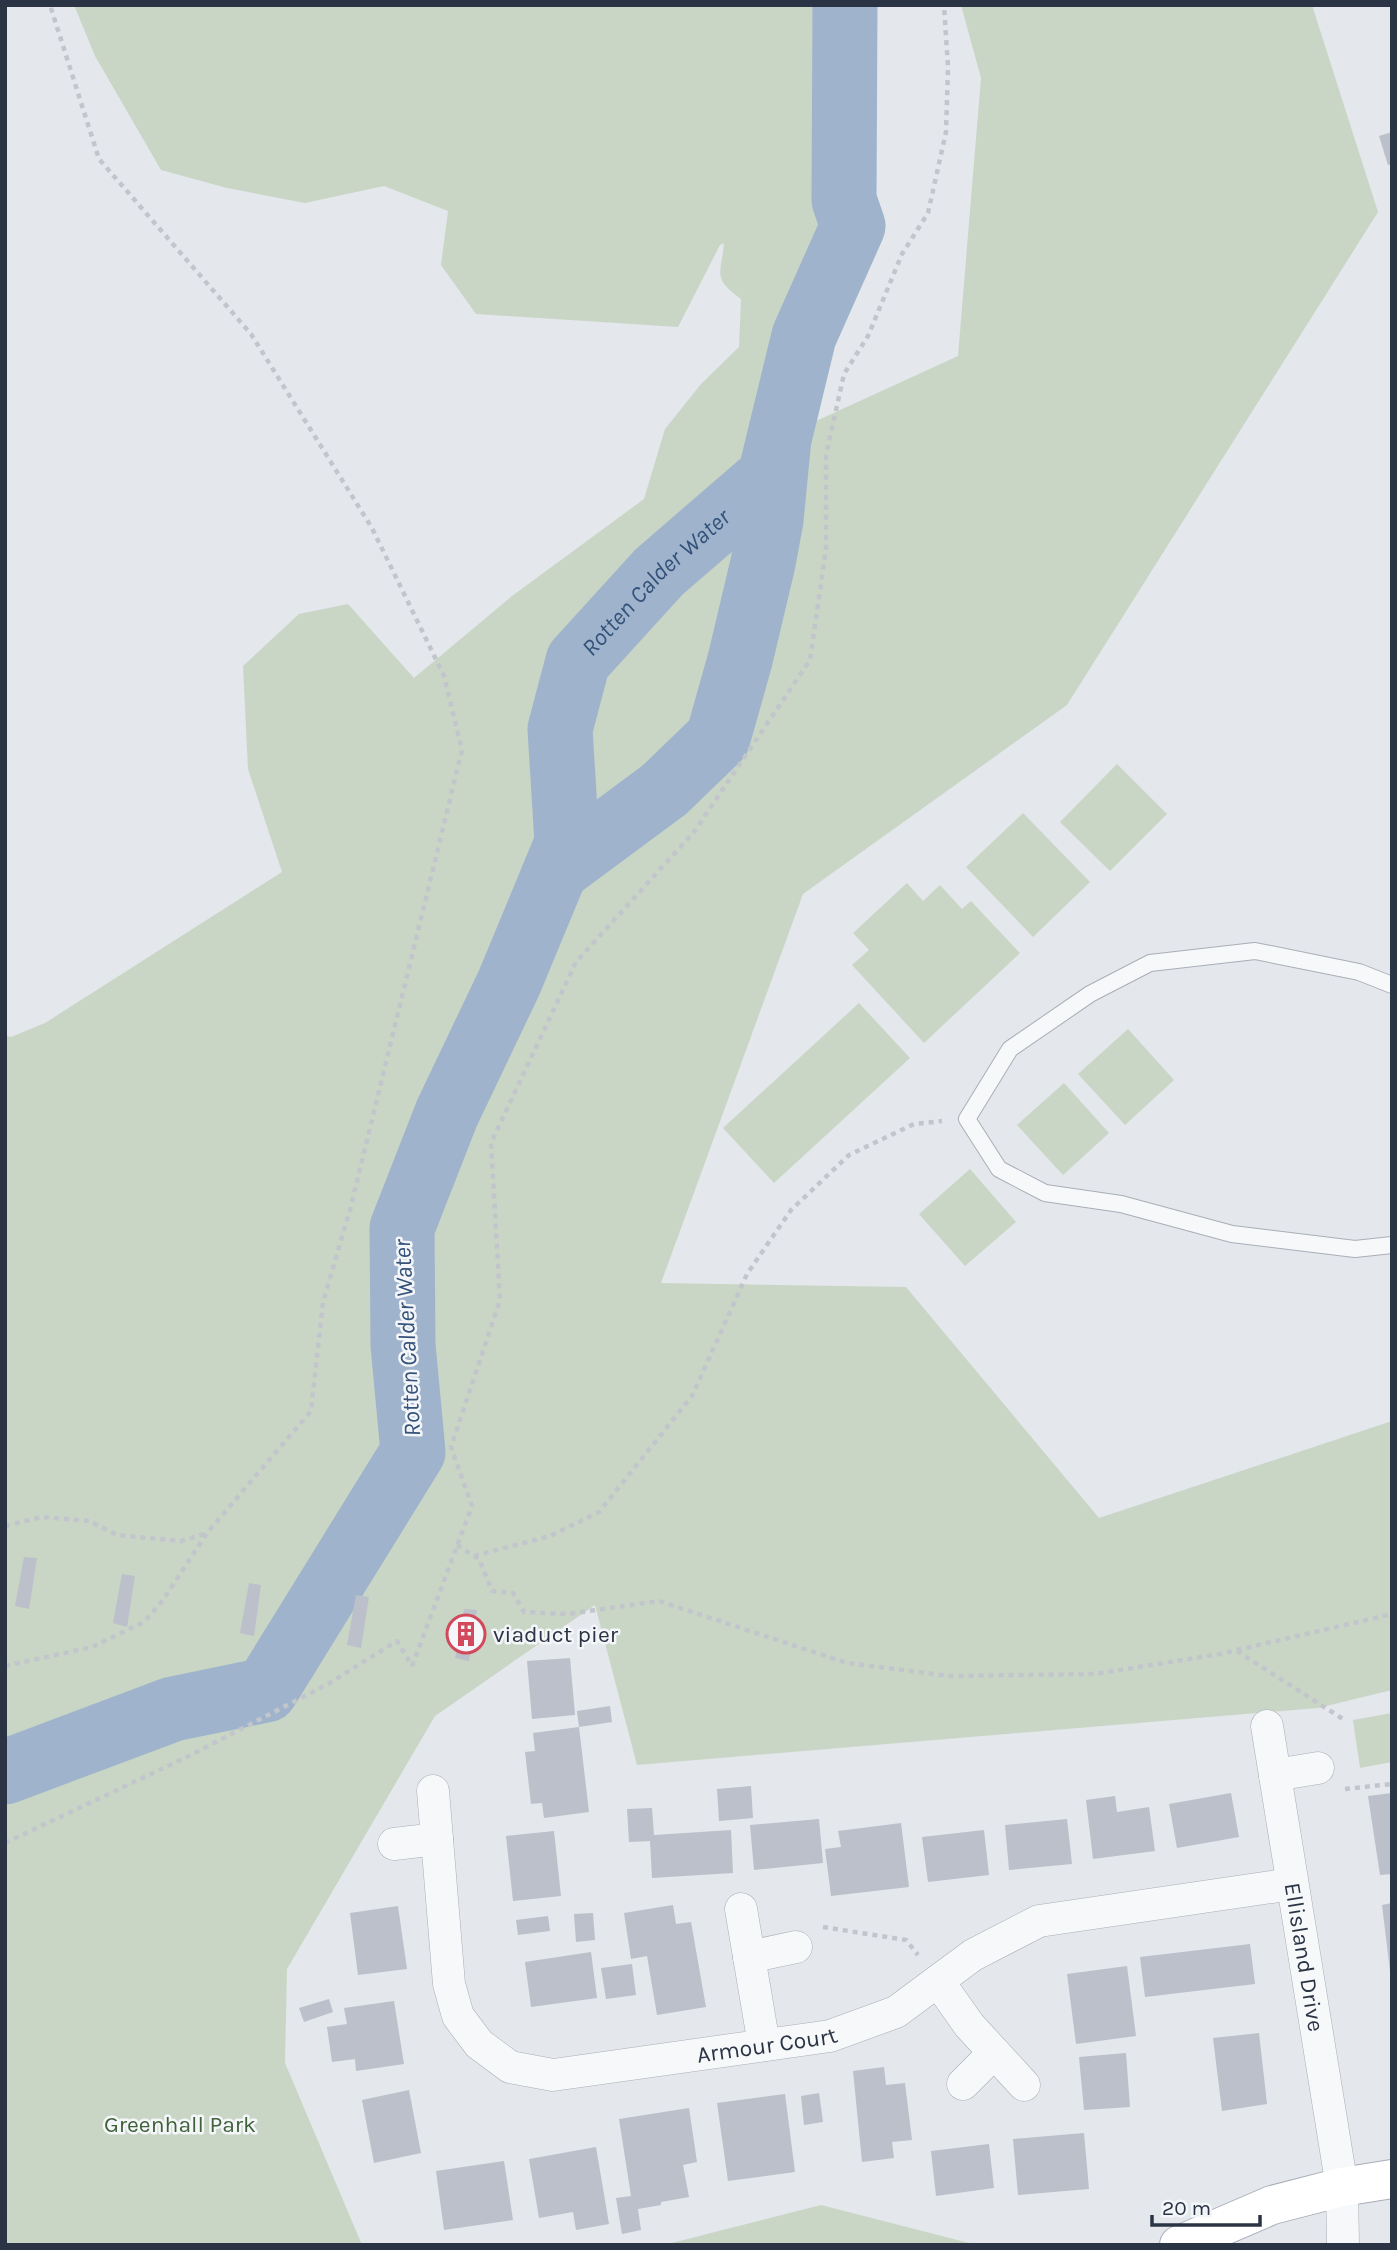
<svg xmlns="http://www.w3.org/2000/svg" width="1397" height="2250" viewBox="0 0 1397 2250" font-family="Karla,sans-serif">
<rect width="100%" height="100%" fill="#e4e7ec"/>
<g fill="#c9d6c5">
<path d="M74 5H845L844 200 858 223 804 336 779 437 759 447 958 356 981 78 961 5H1312L1378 212 1067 705 803 894 661 1283 906 1287 1099 1518 1392 1421V1690L1318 1708 637 1765 595 1605 435 1716 287 1969 285 2063 362 2245H5V1036L11 1037 45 1023 282 872 248 769 243 666 299 614 348 604 414 678 512 596 644 499 665 429 701 384 739 347 741 299C712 278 721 275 724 243L720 245 678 327 476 314 441 265 448 211 384 186 305 203 227 188 161 170 95 56Z"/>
<polygon points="1117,764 1167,814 1110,871 1060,822"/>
<polygon points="1023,813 1090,882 1033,937 966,867"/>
<polygon points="907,883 923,901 940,885 962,909 971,901 1020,953 924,1043 852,965 869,950 853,933"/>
<polygon points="859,1003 910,1058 774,1183 723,1128"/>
<polygon points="1128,1029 1174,1080 1125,1125 1078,1074"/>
<polygon points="1064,1083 1109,1133 1063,1175 1017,1125"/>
<polygon points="970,1169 1016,1222 965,1266 919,1214"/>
<polygon points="1392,1713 1392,1762 1360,1768 1353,1720"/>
<polygon points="821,2205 977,2245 664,2245"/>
</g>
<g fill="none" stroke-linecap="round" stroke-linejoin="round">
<g stroke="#9fb4cc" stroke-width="65">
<polyline points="556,870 664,790 718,738 740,660 763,563 771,520 778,448"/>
<path id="s1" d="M5 1772 173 1709 266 1690 413 1452 403 1345 402 1228 447 1113 509 983 567 843 560 729 578 661 659 572 770 476 804 336 853 226 844 200 845 5"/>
</g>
</g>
<g fill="#bbc0ca">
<polygon points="1392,132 1392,164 1388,165 1379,136"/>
<polygon points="24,1557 37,1558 29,1609 15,1606"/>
<polygon points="122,1574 135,1576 127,1627 113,1623"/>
<polygon points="249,1583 261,1585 254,1636 240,1633"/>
<polygon points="356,1595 369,1597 361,1648 347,1645"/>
<polygon points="464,1609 477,1610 469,1661 455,1658"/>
<polygon points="570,1658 575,1715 532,1719 527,1661"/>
<polygon points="610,1706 612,1722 579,1727 577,1711"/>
<polygon points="579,1727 589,1812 544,1818 542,1803 531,1804 525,1752 535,1751 533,1733"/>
<polygon points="751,1786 753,1818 719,1821 717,1789"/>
<polygon points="1231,1793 1239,1837 1177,1848 1169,1804"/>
<polygon points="1392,1793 1392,1874 1380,1875 1368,1796"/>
<polygon points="1115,1796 1117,1812 1149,1807 1155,1851 1093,1859 1086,1800"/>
<polygon points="652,1808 654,1835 731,1830 733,1873 652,1878 650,1841 629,1842 627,1809"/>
<polygon points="819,1819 823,1863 754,1870 750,1825"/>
<polygon points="1067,1819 1072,1864 1009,1870 1005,1825"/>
<polygon points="901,1823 909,1887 831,1896 825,1849 841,1847 838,1831"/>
<polygon points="984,1830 989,1875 928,1882 922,1837"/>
<polygon points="554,1831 561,1896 513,1901 506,1836"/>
<polygon points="1392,1903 1392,1971 1390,1971 1382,1905"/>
<polygon points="673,1905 676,1924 691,1922 706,2007 657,2015 647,1956 631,1959 624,1913"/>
<polygon points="398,1906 407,1969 358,1975 350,1913"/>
<polygon points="593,1913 595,1940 576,1942 574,1914"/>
<polygon points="548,1916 550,1931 518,1935 516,1920"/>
<polygon points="1250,1944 1255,1984 1145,1997 1140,1957"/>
<polygon points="591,1952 597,1998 531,2007 525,1962"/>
<polygon points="632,1964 636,1995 606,1999 601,1968"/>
<polygon points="1127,1966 1136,2036 1076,2044 1067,1974"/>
<polygon points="329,1999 333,2012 304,2022 299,2008"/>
<polygon points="394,2001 404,2064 356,2071 355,2059 332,2062 327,2027 347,2024 344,2008"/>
<polygon points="1259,2033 1267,2104 1222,2111 1213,2038"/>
<polygon points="1126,2053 1130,2107 1084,2110 1079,2057"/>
<polygon points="884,2067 886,2085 905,2083 912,2140 892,2142 894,2158 862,2162 853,2071"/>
<polygon points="409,2090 421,2153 374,2163 362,2100"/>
<polygon points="819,2093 823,2122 804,2125 801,2096"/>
<polygon points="785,2094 795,2172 728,2181 717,2103"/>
<polygon points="689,2108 697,2162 683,2165 689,2197 661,2202 661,2205 638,2209 641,2230 622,2234 616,2198 631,2196 619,2119"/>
<polygon points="1084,2133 1089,2189 1018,2195 1013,2139"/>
<polygon points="989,2144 994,2188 936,2196 931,2151"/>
<polygon points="596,2147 609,2224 576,2230 573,2212 539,2218 529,2159"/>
<polygon points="504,2161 513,2220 444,2230 436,2171"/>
</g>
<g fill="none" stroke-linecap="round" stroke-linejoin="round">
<defs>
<polyline id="lane" points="1392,985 1359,972 1255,951 1150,963 1090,994 1010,1049 967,1119 999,1169 1045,1193 1121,1204 1232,1234 1355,1249 1392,1245"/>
<g id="street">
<path id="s2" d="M1267 1726 1342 2187 1343 2245"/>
<polyline points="1275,1775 1318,1768"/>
<path id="s3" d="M433 1791 449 1984 458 2016 479 2044 510 2067 553 2075 830 2036 896 2012 973 1955 1039 1921 1292 1884"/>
<polyline points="394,1844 437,1839"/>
<polyline points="741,1909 764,2045"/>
<polyline points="749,1957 796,1947"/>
<polyline points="938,1981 969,2025 1024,2085"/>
<polyline points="963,2084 994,2053"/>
</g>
<polyline id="secondary" points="1179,2245 1272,2205 1342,2187 1392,2179"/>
</defs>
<use href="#lane" stroke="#a9aeb7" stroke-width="18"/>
<use href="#street" stroke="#a9aeb7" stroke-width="33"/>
<use href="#secondary" stroke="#a9aeb7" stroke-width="40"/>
<g stroke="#c2c5cb" stroke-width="4.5" stroke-dasharray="5 5" stroke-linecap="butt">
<polyline points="5,1526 42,1517 89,1521 117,1535 181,1541 207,1533"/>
<polyline points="457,1545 479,1559 492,1591 513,1593 524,1612 568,1614 659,1601 847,1663 950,1676 1095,1674 1220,1654 1392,1614"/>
<polyline points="474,1556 550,1536 599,1512 692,1396 747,1274 791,1210 849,1155 914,1124 942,1121"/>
<polyline points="1237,1651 1346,1721"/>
<polyline points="5,1666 92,1647 144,1622 163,1600 207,1533 311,1411 323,1302 350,1210 462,750 444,676 372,528 251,334 99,159 50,5"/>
<polyline points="412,1666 472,1506 451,1447 500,1300 491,1143 576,962 694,832 810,660 826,549 826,455 844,374 868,336 902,254 928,213 946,132 948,67 944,5"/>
<polyline points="1345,1789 1392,1784"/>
<polyline points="5,1843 189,1756 328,1684 397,1641 412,1666"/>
<polyline points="823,1927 906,1940 918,1955"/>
</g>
<use href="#lane" stroke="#f7f8fa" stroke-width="16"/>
<use href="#street" stroke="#f7f8fa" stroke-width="32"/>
<use href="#secondary" stroke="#fff" stroke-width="38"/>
</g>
<defs>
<symbol id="building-ring" viewBox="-11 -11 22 22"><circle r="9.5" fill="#f4f6f9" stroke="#d1495b" stroke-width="1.5"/><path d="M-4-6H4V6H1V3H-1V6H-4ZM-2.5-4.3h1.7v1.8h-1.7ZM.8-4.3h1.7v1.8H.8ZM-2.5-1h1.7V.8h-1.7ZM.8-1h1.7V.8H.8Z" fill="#d1495b"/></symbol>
</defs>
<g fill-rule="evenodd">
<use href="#building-ring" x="444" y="1612" width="44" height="44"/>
</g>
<g text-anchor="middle" stroke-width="5" stroke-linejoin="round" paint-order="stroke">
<g font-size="23" fill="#2b3445" stroke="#f4f6f9" text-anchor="start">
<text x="493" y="1642">viaduct pier</text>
</g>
<g font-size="23" fill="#2b3445" stroke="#f4f6f9">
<text dy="8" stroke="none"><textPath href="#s2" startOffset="234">Ellisland Drive</textPath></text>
<text dy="8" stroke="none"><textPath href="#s3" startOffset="560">Armour Court</textPath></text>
</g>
<g font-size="23" fill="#3f6138" stroke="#f4f6f9">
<text x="180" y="2132">Greenhall Park</text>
</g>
<g font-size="24" font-style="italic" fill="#34527a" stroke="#f4f6f9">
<text dy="8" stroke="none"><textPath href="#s1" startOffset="1493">Rotten Calder Water</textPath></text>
<text transform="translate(407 1338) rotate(-93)" y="8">Rotten Calder Water</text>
</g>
</g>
<rect width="1397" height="2250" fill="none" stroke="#2b3445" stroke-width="14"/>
<path d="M1152 2215v10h108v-10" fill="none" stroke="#2b3445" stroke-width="3.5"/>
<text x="1162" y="2215" font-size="21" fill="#2b3445" stroke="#f4f6f9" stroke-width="5" paint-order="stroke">20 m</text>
</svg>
